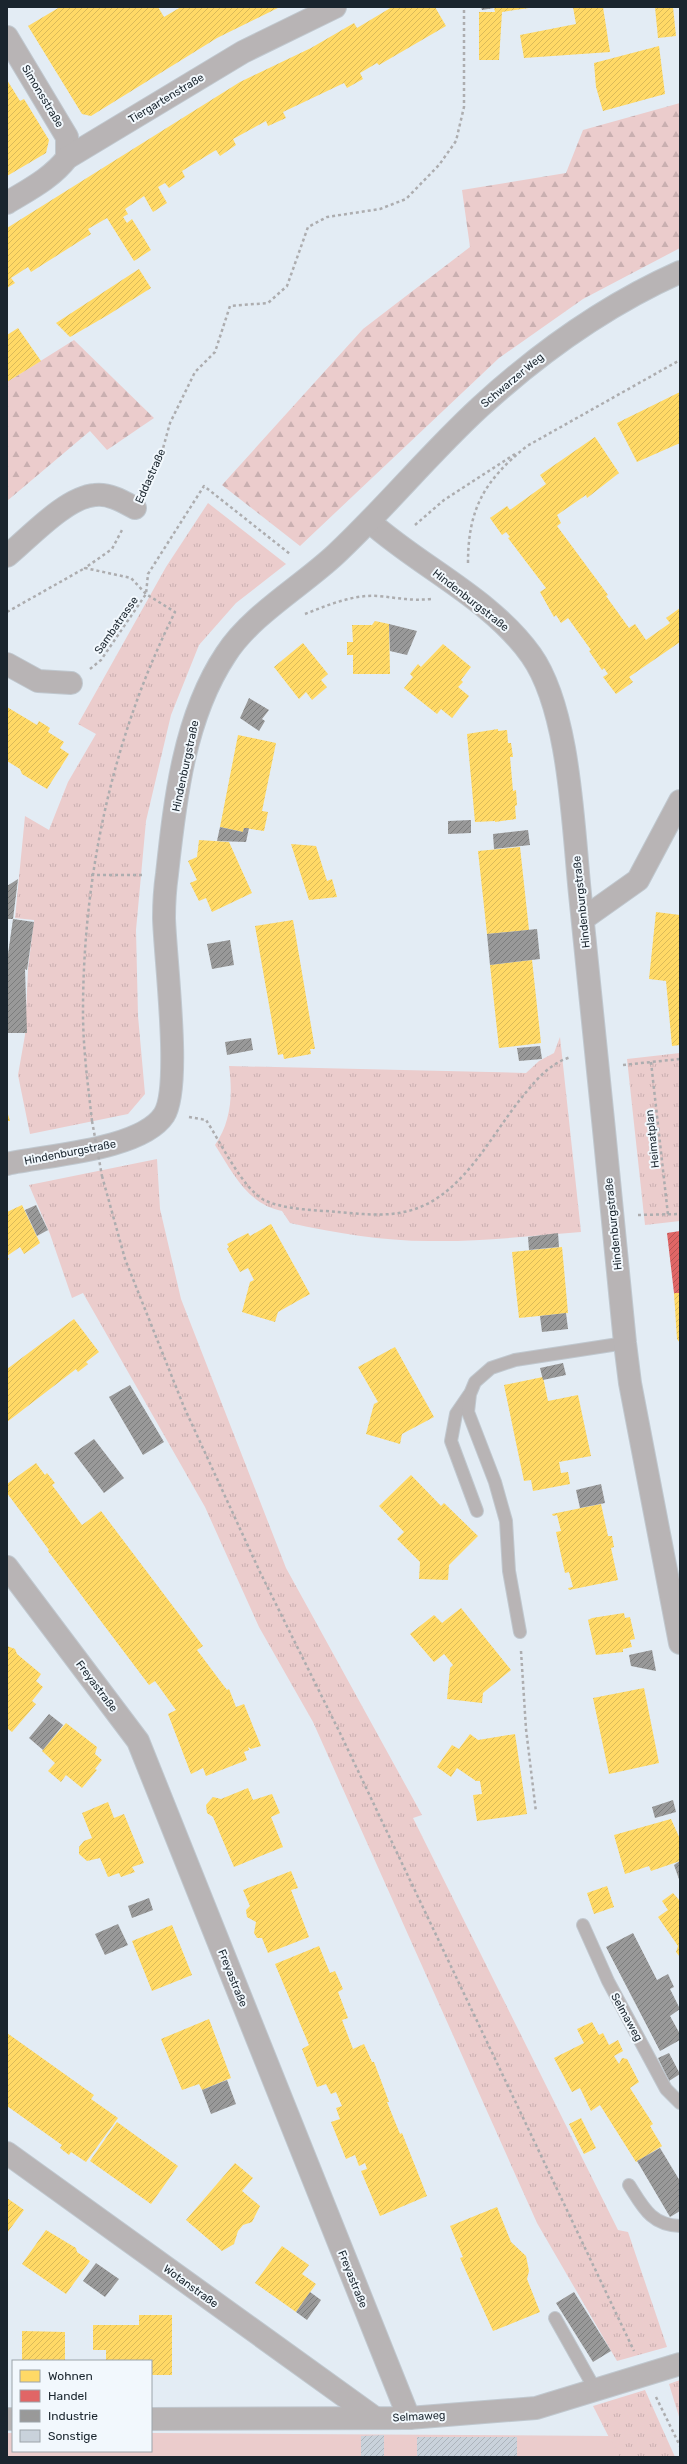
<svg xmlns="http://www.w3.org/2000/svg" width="687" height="2464" viewBox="0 0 687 2464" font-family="Rubik,sans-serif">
<defs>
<pattern id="grass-tufts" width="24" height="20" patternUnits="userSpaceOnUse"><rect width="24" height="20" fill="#ebcccc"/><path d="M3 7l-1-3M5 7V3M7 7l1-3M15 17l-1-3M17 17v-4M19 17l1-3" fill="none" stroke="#c9afb0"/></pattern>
<pattern id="forest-firs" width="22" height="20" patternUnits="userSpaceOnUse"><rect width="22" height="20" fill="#ebcccc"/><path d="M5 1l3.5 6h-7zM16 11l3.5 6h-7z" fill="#c9afb0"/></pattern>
<pattern id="homes-hatch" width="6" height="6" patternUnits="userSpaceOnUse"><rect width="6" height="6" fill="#ffd966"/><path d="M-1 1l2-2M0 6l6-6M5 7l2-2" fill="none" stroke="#daba59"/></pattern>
<pattern id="shops-hatch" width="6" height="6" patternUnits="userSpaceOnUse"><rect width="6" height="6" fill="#e06666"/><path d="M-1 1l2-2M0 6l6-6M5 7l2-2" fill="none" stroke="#b55454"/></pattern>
<pattern id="industry-hatch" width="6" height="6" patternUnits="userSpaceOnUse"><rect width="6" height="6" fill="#999"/><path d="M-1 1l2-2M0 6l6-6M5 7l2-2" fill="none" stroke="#7c7d7d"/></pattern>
<pattern id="building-hatch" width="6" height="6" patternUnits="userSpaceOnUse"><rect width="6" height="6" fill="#c9d2db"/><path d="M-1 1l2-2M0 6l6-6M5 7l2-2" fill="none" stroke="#acb4bc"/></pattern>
</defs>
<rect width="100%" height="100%" fill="#e3ecf4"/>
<g fill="url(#grass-tufts)">
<polygon points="208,503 286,564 236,603 199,645 171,715 146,821 136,930 138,1016 145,1094 128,1114 30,1134 18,1075 25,1035 28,969 34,920 15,918 25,816 49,830 68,782 96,734 78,724 166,567"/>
<path d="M560 1037 581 1232C530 1236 479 1242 429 1241 382 1241 335 1233 290 1223L282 1211C247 1204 233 1173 215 1145 231 1122 233 1095 229 1066L526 1073 539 1061 554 1053Z"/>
<polygon points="680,1053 680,1221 645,1225 627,1059"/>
<polygon points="157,1159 160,1209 181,1299 286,1568 422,1815 413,1818 618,2230 628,2232 667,2347 617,2361 537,2223 313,1722 259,1627 205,1507 83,1293 72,1298 50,1234 29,1185"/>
<polygon points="680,2380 680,2420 669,2384"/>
<polygon points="645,2390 675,2457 619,2457 593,2406"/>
</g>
<g fill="url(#forest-firs)">
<polygon points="680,103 680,248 583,299 499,358 300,546 222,485 363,329 470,247 462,190 566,173 583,130"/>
<polygon points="74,340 154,418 107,450 90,431 7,501 7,382"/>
</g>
<polygon fill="#ebcccc" points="7,2433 13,2433 13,2451 151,2451 151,2433 609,2436 620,2457 7,2457"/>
<g fill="url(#homes-hatch)">
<polygon points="60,7 158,7 164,17 181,7 280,7 217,38 91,116 82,114 28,26"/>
<polygon points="392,7 435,7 446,26 379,65 377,63 360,73 363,79 347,88 344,83 283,112 286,118 268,126 266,121 233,139 236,145 220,156 216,150 182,171 185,177 169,188 165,183 158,187 167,203 153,212 144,196 125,209 128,214 123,217 127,223 132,219 151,250 134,261 107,218 88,229 91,234 31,272 28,267 11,278 15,283 7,288 7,228 240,82 311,48 354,23 357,28"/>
<polygon points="494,7 529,8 502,12 499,60 479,60 479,12 495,12"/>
<polygon points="573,7 603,7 610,52 524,58 520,35 576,24"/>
<polygon points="655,7 673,7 676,36 658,38"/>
<polygon points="659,46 665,94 603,111 596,87 594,63"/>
<polygon points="7,80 20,101 24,99 49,140 46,153 7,176"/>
<polygon points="139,269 151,288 108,315 70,337 56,323"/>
<polygon points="18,328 41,361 7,382 7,335"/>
<polygon points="680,392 680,443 637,462 617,423"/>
<polygon points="595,437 619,473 587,498 586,495 557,515 561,523 557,526 608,595 606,596 629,628 635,624 646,640 670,623 666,618 680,608 680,642 629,677 633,682 616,694 603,677 608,674 604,668 602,670 589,651 591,650 568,618 561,623 556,615 554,617 540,592 546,588 508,538 510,537 506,532 502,535 490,518 507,506 510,510 546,484 540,475"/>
<polygon points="375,621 389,624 390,674 353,674 353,655 347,655 347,642 353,642 352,625 372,625"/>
<polygon points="303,643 328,674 321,680 327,687 312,700 306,692 299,699 274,667"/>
<polygon points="443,644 471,667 461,680 463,682 458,687 469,696 452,718 441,709 437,714 404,688 413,677 410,674 418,664 421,667"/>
<polygon points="7,707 37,725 39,721 50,728 48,732 64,742 60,748 69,754 47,789 22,774 20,769 7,761"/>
<polygon points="498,729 498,731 507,730 508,743 511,743 513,757 510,757 513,791 516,790 517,805 515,806 516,819 495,822 495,821 475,822 467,734"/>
<polygon points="238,735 276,743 262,811 268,812 264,831 244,828 243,832 220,827"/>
<polygon points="199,840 229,842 252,893 212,912 206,898 199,901 190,883 197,880 188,861 197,857"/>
<polygon points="291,844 316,846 327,881 332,879 337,897 309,900"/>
<polygon points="520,847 529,930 487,934 478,851"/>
<polygon points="656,912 680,915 680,1045 672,1046 666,981 649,979"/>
<polygon points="293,920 315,1049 310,1049 311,1054 284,1059 283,1054 278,1055 255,926"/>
<polygon points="532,960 541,1043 499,1048 490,965"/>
<polygon points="7,1111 10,1121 7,1121"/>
<polygon points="22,1205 40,1243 24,1254 20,1247 7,1256 9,1259 7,1261 7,1212"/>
<polygon points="271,1224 310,1294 278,1312 275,1322 242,1312 250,1282 254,1280 248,1268 240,1272 227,1249 229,1247 227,1244 248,1233 250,1236"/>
<polygon points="562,1247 568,1313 519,1318 512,1252"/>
<polygon points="674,1293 680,1293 680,1343 677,1339"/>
<polygon points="74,1319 99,1352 86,1362 88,1364 78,1372 76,1369 7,1422 7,1369"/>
<polygon points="395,1347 434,1417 402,1434 400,1444 366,1434 374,1404 378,1402 358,1367"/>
<polygon points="543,1377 548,1401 578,1395 591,1456 559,1462 561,1473 568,1472 570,1484 533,1491 531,1480 524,1481 504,1385"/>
<polygon points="36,1463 45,1475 47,1473 55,1483 52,1485 82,1525 101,1511 203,1646 197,1650 227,1690 229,1689 236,1707 244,1704 261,1746 251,1749 248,1747 249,1750 244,1752 247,1760 206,1776 203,1768 191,1774 168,1714 176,1710 173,1706 155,1681 149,1685 48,1551 49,1550 7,1493 7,1484"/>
<polygon points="411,1475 441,1506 444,1503 478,1536 449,1565 448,1580 419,1579 420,1562 397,1539 404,1532 379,1506"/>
<polygon points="601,1504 608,1536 612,1536 614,1547 611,1548 618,1580 569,1590 568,1588 573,1587 569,1572 565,1573 556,1532 561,1531 557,1515 553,1516 552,1514"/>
<polygon points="461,1608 511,1670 483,1693 482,1703 447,1699 450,1668 453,1665 444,1654 434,1662 410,1634 434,1615 442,1623"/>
<polygon points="624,1613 625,1618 630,1617 635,1639 630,1640 632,1647 623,1649 623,1652 596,1655 588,1620 592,1618"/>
<polygon points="7,1646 15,1649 17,1654 41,1674 36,1681 43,1687 32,1701 36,1704 12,1732 8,1729 7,1730"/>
<polygon points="644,1688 659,1763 609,1774 593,1698"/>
<polygon points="66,1723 97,1747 95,1754 102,1760 95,1769 97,1770 82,1788 66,1775 61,1782 48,1771 55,1763 42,1751"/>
<polygon points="470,1734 478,1740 515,1734 527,1814 477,1821 473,1795 482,1794 480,1781 476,1781 457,1768 451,1777 437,1767 452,1745 459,1749"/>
<polygon points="248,1788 253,1800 272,1794 280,1813 271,1817 283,1847 234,1867 213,1817 207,1813 206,1805 213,1797 221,1799"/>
<polygon points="108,1802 114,1818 124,1814 144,1863 132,1867 135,1872 121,1877 119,1873 108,1877 100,1858 87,1861 79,1854 79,1847 84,1841 92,1838 82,1813"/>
<polygon points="671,1819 680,1839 680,1861 651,1871 649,1866 625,1874 614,1835"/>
<polygon points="291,1871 298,1888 291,1890 309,1937 268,1953 262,1938 257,1938 254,1933 256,1922 247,1917 246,1910 250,1906 243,1890"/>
<polygon points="607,1886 614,1907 594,1914 587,1893"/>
<polygon points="673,1893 680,1901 680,1957 676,1952 678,1946 658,1917 668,1910 662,1901"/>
<polygon points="172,1925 192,1975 152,1991 132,1941"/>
<polygon points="319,1946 330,1973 335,1971 343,1989 338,1992 348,2018 342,2020 353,2049 364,2044 372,2062 374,2062 389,2102 387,2102 400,2134 402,2133 427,2196 380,2216 361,2171 367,2169 365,2163 359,2166 355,2155 346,2159 331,2122 340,2119 336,2108 342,2106 336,2092 331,2094 326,2084 317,2087 302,2049 309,2045 275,1964"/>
<polygon points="209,2019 231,2078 202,2090 199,2084 182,2090 161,2039"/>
<polygon points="592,2022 599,2035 603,2033 609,2045 618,2040 623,2051 614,2056 619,2064 622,2058 627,2059 639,2082 630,2088 653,2124 650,2126 662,2146 636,2162 600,2105 591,2111 580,2088 572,2092 554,2058 584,2043 577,2029"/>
<polygon points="7,2033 94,2095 91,2099 118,2118 86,2162 71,2152 69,2155 60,2148 62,2145 7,2106"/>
<polygon points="581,2118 596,2148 584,2154 569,2124"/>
<polygon points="117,2122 178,2166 151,2204 90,2161"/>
<polygon points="235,2163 253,2178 242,2191 260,2206 252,2222 243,2225 238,2231 234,2244 222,2251 186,2220"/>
<polygon points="7,2198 24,2210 7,2233"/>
<polygon points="497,2207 511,2242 526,2256 529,2271 527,2279 540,2312 493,2331 460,2258 463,2257 450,2226"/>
<polygon points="46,2230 76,2248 77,2252 90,2261 66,2294 22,2264"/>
<polygon points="282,2246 309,2265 302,2274 316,2284 296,2312 255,2283"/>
<polygon points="139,2315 172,2315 172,2375 151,2375 151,2361 106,2361 106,2350 93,2350 93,2325 139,2325"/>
<polygon points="22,2331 65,2332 65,2361 22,2361"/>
</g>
<polygon fill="url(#shops-hatch)" points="680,1231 680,1293 674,1293 667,1233"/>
<g fill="url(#industry-hatch)">
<polygon points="481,7 494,7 494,8 482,10"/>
<polygon points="389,624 417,631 407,655 390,651"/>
<polygon points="249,698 269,710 262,719 265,721 259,731 240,718"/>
<polygon points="471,820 471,833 448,834 448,821"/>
<polygon points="220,827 243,832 244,828 249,828 246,842 217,841"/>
<polygon points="528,830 530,845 494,849 493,834"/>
<polygon points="18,879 13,919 7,919 7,886"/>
<polygon points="13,919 34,922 27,970 25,969 27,1033 7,1033 7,961"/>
<polygon points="537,929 540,959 490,965 487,934"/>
<polygon points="230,940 234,965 212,969 207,944"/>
<polygon points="251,1038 253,1050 227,1055 225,1042"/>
<polygon points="540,1046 542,1059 519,1061 517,1048"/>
<polygon points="36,1205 48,1230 37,1236 25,1210"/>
<polygon points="558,1233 559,1247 529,1250 528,1237"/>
<polygon points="566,1313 568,1329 542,1332 540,1316"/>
<polygon points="563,1363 566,1375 543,1380 540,1368"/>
<polygon points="130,1385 164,1442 143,1455 109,1397"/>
<polygon points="94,1439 124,1478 104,1493 74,1453"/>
<polygon points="601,1484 605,1503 580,1508 576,1490"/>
<polygon points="652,1650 656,1671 631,1666 629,1655"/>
<polygon points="49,1714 63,1725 43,1750 29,1738"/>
<polygon points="673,1800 676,1812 655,1818 652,1807"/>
<polygon points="680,1861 680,1882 674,1865"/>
<polygon points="149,1898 153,1910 132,1918 128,1906"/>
<polygon points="118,1924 128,1945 105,1955 95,1934"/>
<polygon points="633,1933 657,1980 668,1974 674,1987 670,1989 680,2009 670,2016 680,2034 680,2040 660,2051 606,1947"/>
<polygon points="669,2053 680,2074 669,2081 658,2058"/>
<polygon points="227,2080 236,2104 211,2114 202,2090"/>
<polygon points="660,2148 680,2181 680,2211 670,2217 637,2161"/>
<polygon points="96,2263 119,2279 105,2297 83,2281"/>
<polygon points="310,2292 321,2300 307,2320 296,2312"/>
<polygon points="574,2292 611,2351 593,2362 556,2303"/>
</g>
<g fill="url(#building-hatch)">
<polygon points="384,2435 384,2457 361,2457 361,2436"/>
<rect x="417" y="2437" width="100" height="20"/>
</g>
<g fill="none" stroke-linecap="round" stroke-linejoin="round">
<defs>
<g id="service">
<polyline points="469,1395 456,1414 451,1441 477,1511"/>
<polyline points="520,1632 509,1571 506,1521 495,1482 468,1412 470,1394 475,1382 491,1368 515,1360 625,1343"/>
<polyline points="583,1925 608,1981 666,2089 680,2103"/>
<path d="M629 2185C643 2207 651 2225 680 2226"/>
<polyline points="555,2318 596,2391"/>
</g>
<g id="minor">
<polyline points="7,37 67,137 67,158"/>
<path d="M7 203C28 190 52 178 67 158L243 52 335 7"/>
<path d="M370 522C422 568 490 598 531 655 570 710 573 827 580 894 596 1044 610 1193 625 1343L630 1383 680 1643"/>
<path d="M7 556C29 538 66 497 95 495 109 493 124 502 135 508"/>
<polyline points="7,664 38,681 71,683"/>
<polyline points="583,919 638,880 680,801"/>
<polyline points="7,1567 138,1741 409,2418"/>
<polyline points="7,2153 375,2418"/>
<polyline points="7,2419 13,2419"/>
<polyline points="151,2419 409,2418 536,2408 680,2364"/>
</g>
<path id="tertiary" d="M7 1164C47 1155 141 1150 164 1115 182 1087 165 958 164 918 164 903 165 888 167 874 175 800 184 717 226 654 251 615 302 586 336 554 386 507 430 453 480 407 539 353 606 305 680 272"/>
</defs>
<use href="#service" stroke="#c0c8cf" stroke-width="14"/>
<use href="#minor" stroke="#c0c8cf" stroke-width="24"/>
<use href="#tertiary" stroke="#c0c8cf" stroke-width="24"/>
<g stroke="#adadaf" stroke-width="2.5" stroke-dasharray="3 3" stroke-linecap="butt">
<polyline points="146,486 162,452 170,423 195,372 215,352 230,306 268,303 287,286 308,227 327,217 380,209 406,199 439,165 456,141 464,107 464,7"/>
<polyline points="415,525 444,500 515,454"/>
<path d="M468 563C468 508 485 480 527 446L680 360"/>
<polyline points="7,612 85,568"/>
<path d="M305 614C328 605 354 594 379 596 398 598 412 601 431 599"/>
<polyline points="90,669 101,660 146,594 148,574 204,486 290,554"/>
<polyline points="91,875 142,875"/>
<polyline points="651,1062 668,1215"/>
<polyline points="623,1065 680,1059"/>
<path d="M189 1117 206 1120C220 1141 242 1188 264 1200 285 1210 315 1210 338 1212 361 1214 386 1217 408 1211 462 1198 490 1136 523 1096 536 1080 550 1063 571 1057"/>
<path d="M92 1121C88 1085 83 1049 83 1012 83 874 113 736 175 612L146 594 131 578 85 568 112 549 122 530"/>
<polyline points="102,1176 125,1259 184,1407 259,1570 340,1733 634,2351"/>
<polyline points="638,1215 680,1214"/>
<polyline points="521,1651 526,1729 536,1812"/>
<polyline points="656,2397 680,2446"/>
</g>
<use href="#service" stroke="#b8b4b5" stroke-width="12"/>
<use href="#minor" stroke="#b8b4b5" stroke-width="22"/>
<use href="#tertiary" stroke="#b8b4b5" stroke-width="22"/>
<polyline stroke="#adadaf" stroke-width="2.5" stroke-dasharray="3 3" stroke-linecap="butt" points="92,1121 102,1176"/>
</g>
<g text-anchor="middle" stroke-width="4" stroke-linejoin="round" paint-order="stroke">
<g font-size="11" fill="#1a252e" stroke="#f2f8fd">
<text transform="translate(43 96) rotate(59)" y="4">Simonsstraße</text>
<text transform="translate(166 98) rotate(-31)" y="4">Tiergartenstraße</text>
<text transform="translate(512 380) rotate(-40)" y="4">Schwarzer Weg</text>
<text transform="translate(150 476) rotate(-66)" y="4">Eddastraße</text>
<text transform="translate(471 600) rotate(38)" y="4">Hindenburgstraße</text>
<text transform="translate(116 625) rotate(-55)" y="4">Sambatrasse</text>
<text transform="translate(185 766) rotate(-78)" y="4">Hindenburgstraße</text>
<text transform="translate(581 902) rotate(-96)" y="4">Hindenburgstraße</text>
<text transform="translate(652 1139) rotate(-96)" y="4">Heimatplan</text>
<text transform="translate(70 1152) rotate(-11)" y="4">Hindenburgstraße</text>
<text transform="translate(613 1224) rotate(-96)" y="4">Hindenburgstraße</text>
<text transform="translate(97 1686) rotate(53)" y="4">Freyastraße</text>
<text transform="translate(233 1978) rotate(68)" y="4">Freyastraße</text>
<text transform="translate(627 2017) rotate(61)" y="4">Selmaweg</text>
<text transform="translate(353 2279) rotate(68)" y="4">Freyastraße</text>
<text transform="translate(191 2286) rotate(36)" y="4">Wotanstraße</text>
<text transform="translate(419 2416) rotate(-3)" y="4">Selmaweg</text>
</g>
</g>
<rect width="687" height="2464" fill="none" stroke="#1a252e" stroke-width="16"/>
<rect x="12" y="2360" width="140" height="92" fill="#f2f8fd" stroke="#9ca4aa"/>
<rect x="20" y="2370" width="20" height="12" fill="#ffd966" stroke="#9ca4aa"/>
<text x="48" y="2380" font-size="12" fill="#1a252e">Wohnen</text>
<rect x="20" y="2390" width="20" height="12" fill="#e06666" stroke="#9ca4aa"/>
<text x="48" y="2400" font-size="12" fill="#1a252e">Handel</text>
<rect x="20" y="2410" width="20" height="12" fill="#999999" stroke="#9ca4aa"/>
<text x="48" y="2420" font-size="12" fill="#1a252e">Industrie</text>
<rect x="20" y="2430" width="20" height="12" fill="#c9d2db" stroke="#9ca4aa"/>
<text x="48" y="2440" font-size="12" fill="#1a252e">Sonstige</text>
</svg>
